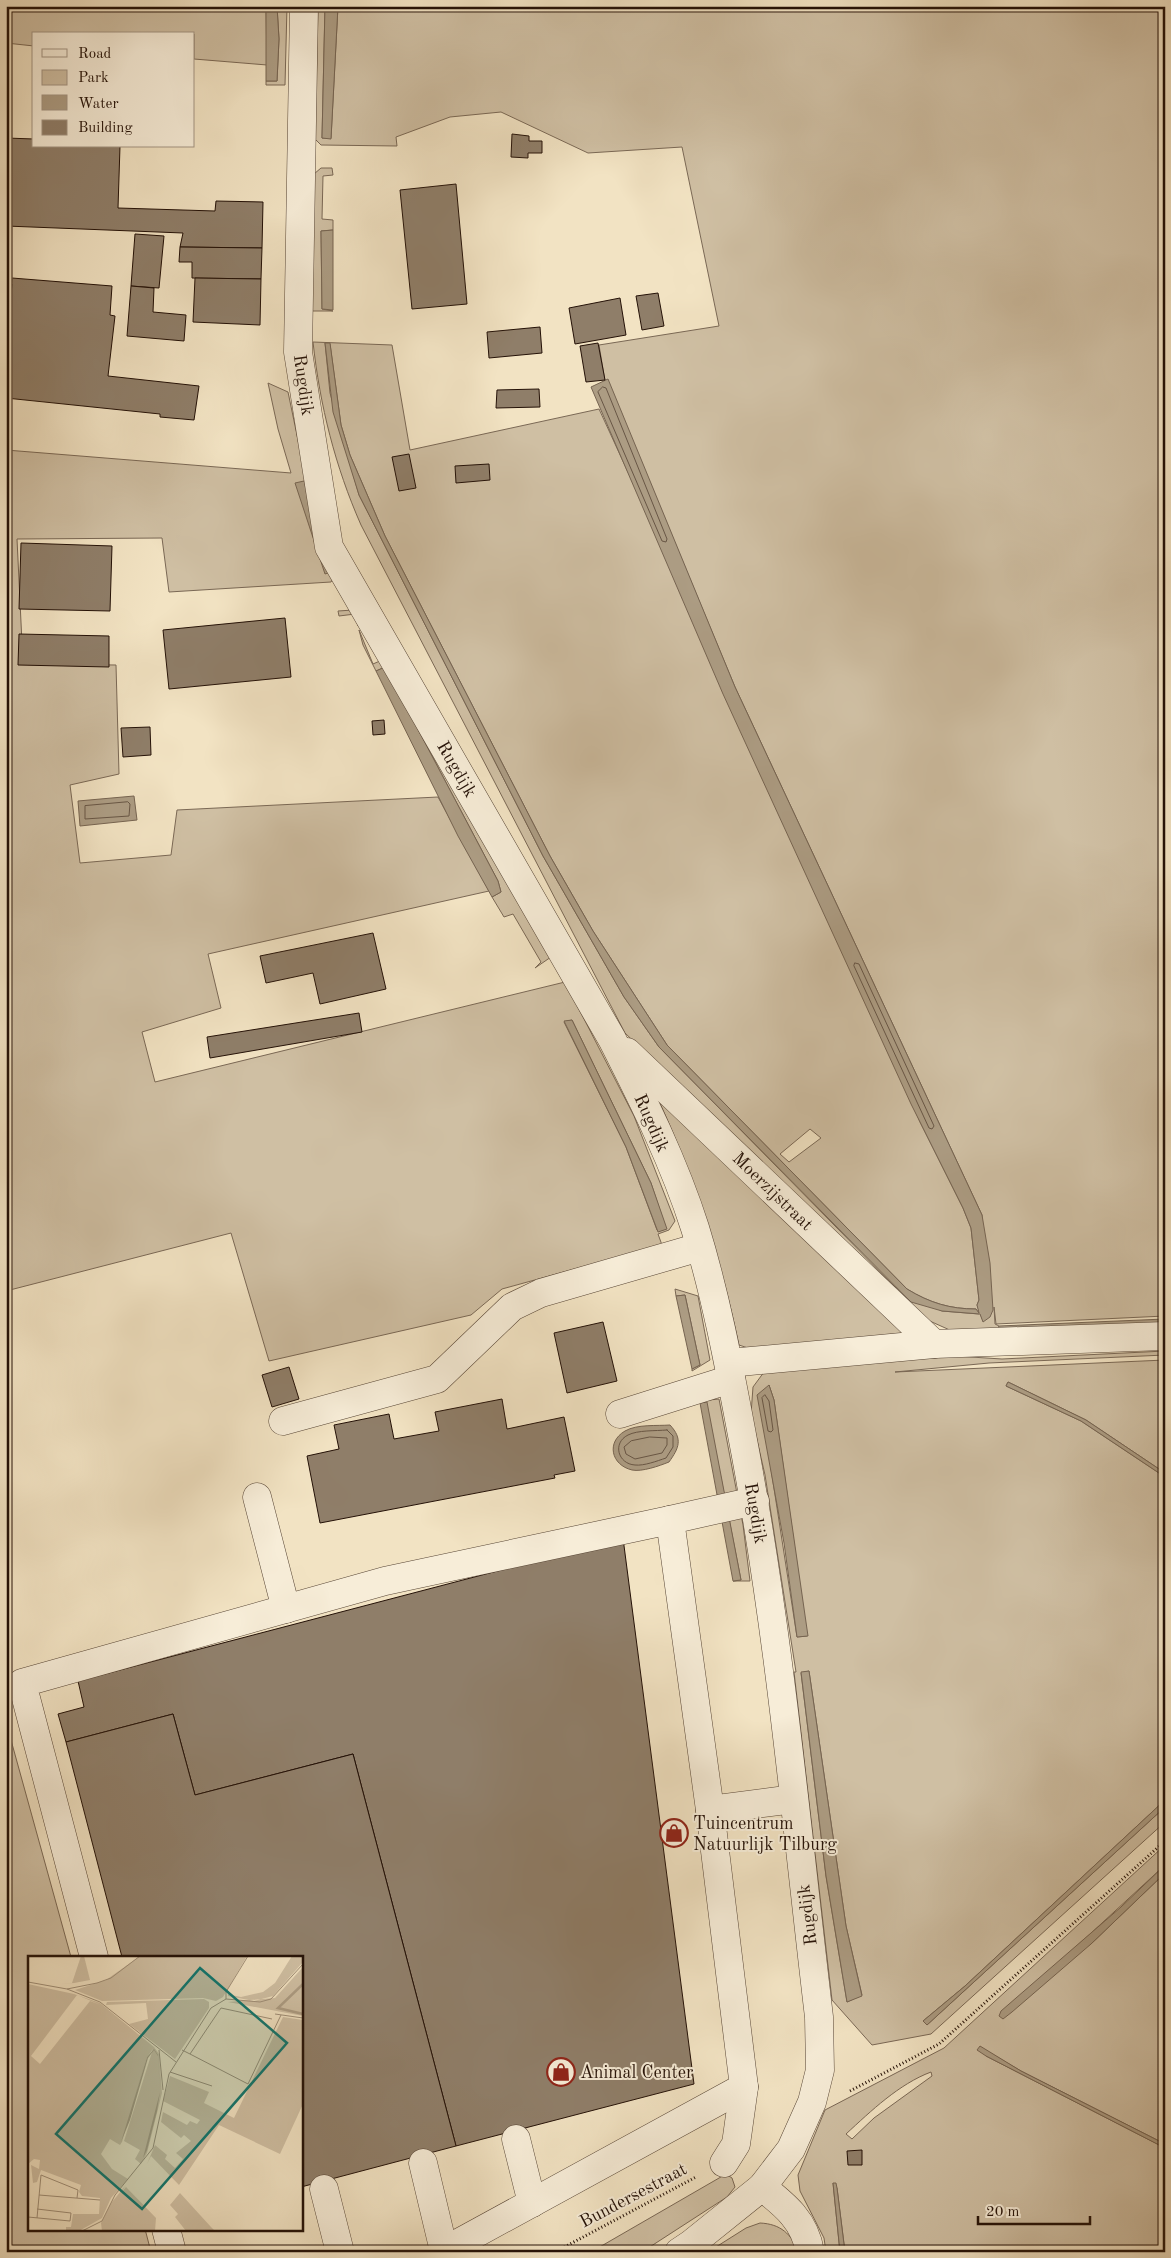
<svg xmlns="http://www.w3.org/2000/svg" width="1171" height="2258" viewBox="0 0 1171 2258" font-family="'Old Standard TT',serif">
<rect width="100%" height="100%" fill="#f2e3c3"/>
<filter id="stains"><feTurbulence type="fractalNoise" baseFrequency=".004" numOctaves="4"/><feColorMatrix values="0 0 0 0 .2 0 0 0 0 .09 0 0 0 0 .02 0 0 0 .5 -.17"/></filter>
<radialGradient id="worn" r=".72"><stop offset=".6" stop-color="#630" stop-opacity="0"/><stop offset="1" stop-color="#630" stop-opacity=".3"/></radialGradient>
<g fill="#cfbfa3" stroke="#7a6855" fill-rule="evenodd">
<polygon points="6,6 266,6 267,65 194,59 194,34 34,34 34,46 6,43"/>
<polygon points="277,6 287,6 285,85 266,85 266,81 277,81 279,39"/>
<path d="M318 6H325L322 138H331L338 6H1165V1316L996 1324 994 1307 995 1324 999 1326 996 1336 952 1331 923 1318 625 1033 361 525C335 466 320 406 313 342L392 345 410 450 599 409 824 899 920 1122 963 1208 971 1228 979 1300 977 1305 983 1321 982 1215 735 687 607 380 605 381 599 345 719 326 682 147 588 153 501 112 450 117 396 137 397 146 321 145 315 139ZM325 343 330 344 341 425 350 455 385 536 550 856 593 931 667 1045 907 1289C930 1303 950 1309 976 1309L979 1314 942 1311 895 1287 659 1047 624 997 543 856 359 495 330 393ZM810 1129 821 1138 789 1162 780 1154Z"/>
<polygon points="321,168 332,168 333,175 323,176 322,219 333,220 333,230 321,231 322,309 333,311 312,311 314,174"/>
<path d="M268 383 288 392 299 445 345 561 331 582 169 592 162 538 17 539 23 664 116 665 119 774 70 785 80 863 171 855 177 810 438 797 489 891 208 954 221 1008 142 1032 155 1082 565 982 634 1116 675 1221 669 1230 658 1234 662 1245 502 1289 471 1315 269 1361 231 1233 6 1291V450L291 473 278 429ZM572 1020 651 1183 666 1229 659 1231 657 1230 626 1147 564 1022Z"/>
<polygon points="353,610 375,619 551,957 535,968 541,962 513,914 504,917 492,897 501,892 498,881 385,667 376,671 363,645 359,630 373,664 382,660 367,623 358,626 355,614 339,616 338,611"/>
<path d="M659 1101 904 1333 751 1349 739 1345C721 1260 695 1180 659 1101Z"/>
<polygon points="675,1289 698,1296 710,1360 692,1371 692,1369 700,1365 685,1295 676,1296"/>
<path d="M1165 1351V1355L989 1363 895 1372 1165 1360V1473L1086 1420 1008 1382 1006 1386 1081 1421 1165 1477V1800L965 1986 923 2021 927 2025 1165 1807V1822L931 2034 872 2045 832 2000 794 1672H796L765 1475 751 1414 753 1387 764 1372 955 1356 1002 1359ZM769 1385 774 1400 807 1636 797 1637 771 1469ZM809 1671 846 1926 862 1995 847 2002 826 1876 801 1673Z"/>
<polygon points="719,1399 743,1525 750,1581 733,1581 741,1580 706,1402 700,1403 699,1401"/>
<polygon points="6,1722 71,1957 29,1957 29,2229 145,2229 151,2252 6,2252"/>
<path d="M1165 1845V1865L1064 1958 1091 1944 1165 1873V2144L1021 2071 980 2047 986 2056 1165 2148V2252H845L837 2188 833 2183 840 2252H826L824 2238 800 2191 798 2175 825 2110 944 2048ZM931 2072 932 2076 874 2118 852 2139 846 2134C871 2111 899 2084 931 2072Z"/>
<polygon points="726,2174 732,2178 735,2187 727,2197 642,2252 591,2252"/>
<path d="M760 2223C781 2224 791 2234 799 2252L767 2249 754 2252H708L746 2228Z"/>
</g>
<g fill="#ac9c83" stroke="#766451">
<polygon points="266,6 277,6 279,39 277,81 266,81"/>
<polygon points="325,6 338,6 331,139 322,138"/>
<polygon points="333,230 333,310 322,309 321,231"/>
<path d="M325 343H330L341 425 350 455 385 536 550 856 593 931 667 1045 907 1289C930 1303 950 1309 976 1309L979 1313 977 1305 979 1300 971 1228 963 1208 911 1104 723 694 591 387 608 379 735 687 982 1215 990 1263 993 1310 990 1317 983 1322 980 1314 942 1311 911 1302 659 1047 624 997 543 856 359 495 333 412Z"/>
<polygon points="304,481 333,571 325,574 295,483"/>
<polygon points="385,667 498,881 501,892 492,897 458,836 376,671"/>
<polygon points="134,796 137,820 80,826 78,801"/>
<polygon points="572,1020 651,1183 667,1229 658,1232 626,1147 564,1021"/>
<polygon points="685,1295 700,1365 692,1369 676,1296"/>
<polygon points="1165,1319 1165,1329 996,1336 999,1326"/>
<polygon points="1008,1382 1086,1420 1165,1473 1165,1477 1081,1421 1006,1386"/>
<polygon points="769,1385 774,1400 808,1636 797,1637 784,1543 757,1395"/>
<polygon points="707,1402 741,1580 733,1581 700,1403"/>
<path d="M670 1425C683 1439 679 1448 669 1462 659 1466 642 1472 632 1470 611 1465 606 1442 625 1431 637 1424 657 1426 670 1425Z"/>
<polygon points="809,1671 846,1926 862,1996 847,2002 826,1876 801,1672"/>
<polygon points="1165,1800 1165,1807 927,2025 923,2021 965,1986"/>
<polygon points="1165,1865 1165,1873 1091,1944 1012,2012 1003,2019 999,2016 1001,2011 1121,1907"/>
<polygon points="980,2046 1021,2071 1165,2144 1165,2148 986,2056 977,2050"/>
<polygon points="833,2183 836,2183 837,2188 845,2252 840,2252"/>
</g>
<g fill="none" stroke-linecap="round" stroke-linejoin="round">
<g stroke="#685645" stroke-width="1">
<polygon points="603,387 606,388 667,539 666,542 662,541 598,392"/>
<polygon points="128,802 130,804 129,816 85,819 85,806"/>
<polygon points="855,963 859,964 934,1126 932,1129 929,1128 854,966"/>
<polygon points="765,1395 769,1401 773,1430 771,1432 768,1431 762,1398"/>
<path d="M667 1430 673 1436V1447L666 1458C657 1461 644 1466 635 1465 618 1464 612 1443 628 1435 638 1430 655 1431 667 1430Z"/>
<polygon points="650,1437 667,1438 667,1445 662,1453 635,1459 626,1454 624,1447 631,1441"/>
</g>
</g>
<g fill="#8f7e69" stroke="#241107">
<polygon points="512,134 529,136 529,141 542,141 542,153 528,153 528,158 511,157"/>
<polygon points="6,138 34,139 34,146 120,146 118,208 215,211 216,201 263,202 262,248 180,247 183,233 6,226"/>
<polygon points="456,184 467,304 412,309 400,190"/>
<polygon points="135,234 164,236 159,288 131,286"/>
<polygon points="180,247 262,248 261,279 192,278 192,262 179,262"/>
<polygon points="12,278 112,286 110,315 115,316 108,376 199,386 194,420 160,417 160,414 6,398 6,303 10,304"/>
<polygon points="195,278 261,279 260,325 193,322"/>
<polygon points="6,283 12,284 10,304 6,303"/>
<polygon points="131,286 154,288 153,312 186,315 184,341 127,336"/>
<polygon points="658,293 664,326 642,330 636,296"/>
<polygon points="620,298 626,335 575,344 569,308"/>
<polygon points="540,327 542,353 489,358 487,332"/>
<polygon points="598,343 605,380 586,382 580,346"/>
<polygon points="539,389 540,407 496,408 497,390"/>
<polygon points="409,454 416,488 399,491 392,457"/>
<polygon points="489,464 490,480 456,483 455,466"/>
<polygon points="21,543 112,546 110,611 19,609"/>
<polygon points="285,618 291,677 169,689 163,630"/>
<polygon points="19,634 109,636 109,667 18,665"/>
<polygon points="384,720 385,734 373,735 372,721"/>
<polygon points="150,727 151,755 123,757 121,728"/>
<polygon points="373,933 386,989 320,1004 313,973 266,983 260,956"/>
<polygon points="359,1013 362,1032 210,1058 207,1037"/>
<polygon points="603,1322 617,1381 567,1393 554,1333"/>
<polygon points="289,1367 299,1399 272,1407 262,1375"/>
<polygon points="502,1399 507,1429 564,1417 575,1471 554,1475 555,1478 320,1523 307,1456 339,1449 334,1425 389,1414 394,1439 439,1431 435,1412"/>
<polygon points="623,1538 694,2084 456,2146 353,1754 195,1795 173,1714 66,1742 58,1714 84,1707 78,1681"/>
<polygon points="173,1714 195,1795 353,1754 456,2146 301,2187 301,1957 122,1957 66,1742"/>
<polygon points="862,2150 862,2165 848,2165 847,2151"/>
</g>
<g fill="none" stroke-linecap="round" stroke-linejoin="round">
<defs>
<g id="minor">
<path d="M304 6 298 352 329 547 612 1039C643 1100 674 1162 695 1228 716 1296 729 1366 742 1435 779 1627 796 1823 819 2017L820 2070 812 2102 791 2149 762 2187 691 2244 679 2252"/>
<polyline points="627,1052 934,1344"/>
<polyline points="729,1363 934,1344 1165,1336"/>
<polyline points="620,1414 731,1379"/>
<polyline points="283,1421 437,1379 512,1307 541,1293 700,1247"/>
<polyline points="257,1497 286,1609"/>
<polyline points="710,1810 794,1799"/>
<polyline points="94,1957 22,1683 385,1581 670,1520"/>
<polyline points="516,2139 532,2203"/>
<polyline points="423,2163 444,2251"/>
<polyline points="724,2163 736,2144 744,2087"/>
<path d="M762 2187C785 2205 805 2221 810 2252"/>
<polyline points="324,2189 340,2252"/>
<polyline points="166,2229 172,2252"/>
<polyline points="442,2252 744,2087 710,1810 670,1520 755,1501"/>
</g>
</defs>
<use href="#minor" stroke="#584636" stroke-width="29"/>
<g stroke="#241107" stroke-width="3" stroke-dasharray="1 2.5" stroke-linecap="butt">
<polyline points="850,2091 939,2044 1165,1841"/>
<polyline points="555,2252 696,2177"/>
</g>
<use href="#minor" stroke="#f7edd8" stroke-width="28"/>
</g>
<defs>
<symbol id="shop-ring" viewBox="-11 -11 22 22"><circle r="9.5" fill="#f7edd8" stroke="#8f2418" stroke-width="1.5"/><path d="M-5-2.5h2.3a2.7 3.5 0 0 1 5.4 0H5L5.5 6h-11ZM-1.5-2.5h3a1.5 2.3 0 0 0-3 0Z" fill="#8f2418"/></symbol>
</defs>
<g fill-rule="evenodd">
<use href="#shop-ring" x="658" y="1817" width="32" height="32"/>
<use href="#shop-ring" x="545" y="2056" width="32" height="32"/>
</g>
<g text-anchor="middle" stroke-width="4" stroke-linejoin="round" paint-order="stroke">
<g font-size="18" fill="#241107" stroke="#f7edd8">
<text transform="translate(304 385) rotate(82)" y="6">Rugdijk</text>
<text transform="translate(457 769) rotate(60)" y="6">Rugdijk</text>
<text transform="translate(652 1123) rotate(66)" y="6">Rugdijk</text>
<text transform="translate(773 1191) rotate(44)" y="6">Moerzijstraat</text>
<text transform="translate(756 1513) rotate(80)" y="6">Rugdijk</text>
<text transform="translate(807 1915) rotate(-97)" y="6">Rugdijk</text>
<text transform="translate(633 2195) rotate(-28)" y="6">Bundersestraat</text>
</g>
<g font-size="18" fill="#241107" stroke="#f7edd8" text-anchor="start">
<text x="693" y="1829">Tuincentrum<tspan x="693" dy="21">Natuurlijk Tilburg</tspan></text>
<text x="580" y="2078">Animal Center</text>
</g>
</g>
<g transform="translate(28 1956)">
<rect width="275" height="275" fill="#f2e3c3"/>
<path d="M53 0H56L62 24 46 27 33 28 44 27ZM112 0H219L195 41 188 45 175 42 74 45 47 34 78 24ZM264 0H275V6L245 40 226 45 200 40V35L203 39 213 41 235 36 247 27ZM275 11V60L200 46 247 42ZM0 28 46 38 72 47 126 91 131 98 134 137 119 197 113 208 107 203 112 194 96 185 125 93 119 101 94 186 92 189 82 183 73 198 84 213 100 223 83 242 74 262 51 275H38V271H43L45 258H71L72 242 54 240 51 236 53 229 13 214 9 226 5 227 3 209 11 213 12 204 6 203 0 208ZM49 39 73 49 62 45 12 108 3 100ZM176 43 181 46V52L147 103 101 68 120 63 118 47 78 49 79 46ZM255 61 275 64V148L252 198 191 169 151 229 123 200 119 208 127 189 139 199 137 203 147 212 155 203 148 197 163 185 156 179 153 182 133 166 135 156 159 169 162 165 169 168 172 164 135 145 142 120 181 136 176 147 206 162ZM98 229 92 238 98 231 128 262 127 275H74L73 267 84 246ZM152 237 183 271 187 275H158L147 261 150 258 142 249Z" fill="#cfbfa3" fill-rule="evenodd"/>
<path d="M126 93 130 99 132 136 129 155 119 194 115 202 132 136 130 100 126 94 120 102 102 164 93 186 119 101Z" fill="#ac9c83"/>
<path fill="none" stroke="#ac9c83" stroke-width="2.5" d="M275 28 250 52 275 58"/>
<path fill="none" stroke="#a08f78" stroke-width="1" d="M0 26 39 33 69 27 83 22 112 0M39 33 72 46 148 106M198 43V36L220 0M247 58 275 62M131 94 135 134M154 94 162 98 193 52 244 63M162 98 220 128 253 59M142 116 184 130M0 212V242M11 239 72 244M0 261 42 265 43 257 9 253M9 262 13 219 50 234 49 242M54 275 74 265 87 239 125 192 141 118 183 52 198 43 232 46 243 43 275 8"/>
<path fill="#0f766e" fill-opacity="0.15" stroke="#0f766e" stroke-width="2.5" d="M172 12 259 87 114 253 28 178Z"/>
<rect width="275" height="275" fill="none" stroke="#241107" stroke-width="2.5"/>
</g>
<rect width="1171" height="2258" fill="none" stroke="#f2e3c3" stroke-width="25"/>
<rect x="8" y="8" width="1156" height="2243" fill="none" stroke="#241107" stroke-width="2.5"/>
<rect x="12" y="12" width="1146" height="2233" fill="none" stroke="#241107"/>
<rect x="32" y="32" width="162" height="115" fill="#f7edd8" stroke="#a39584"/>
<rect x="42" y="49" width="25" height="8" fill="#f7edd8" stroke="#a39584"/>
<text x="78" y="58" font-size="15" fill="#241107">Road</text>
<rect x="42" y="70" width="25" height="15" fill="#cfbfa3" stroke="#a39584"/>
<text x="78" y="82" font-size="15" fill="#241107">Park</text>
<rect x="42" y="95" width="25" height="15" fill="#ac9c83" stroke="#a39584"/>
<text x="78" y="108" font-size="15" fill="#241107">Water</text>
<rect x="42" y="120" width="25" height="15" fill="#8f7e69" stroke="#a39584"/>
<text x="78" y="132" font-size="15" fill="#241107">Building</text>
<path d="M978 2216v8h112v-8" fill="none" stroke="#241107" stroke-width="2.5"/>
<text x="986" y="2216" font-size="15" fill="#241107" stroke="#f7edd8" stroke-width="4" paint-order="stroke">20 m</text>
<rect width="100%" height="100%" filter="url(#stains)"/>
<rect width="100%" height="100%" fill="url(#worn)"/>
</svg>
